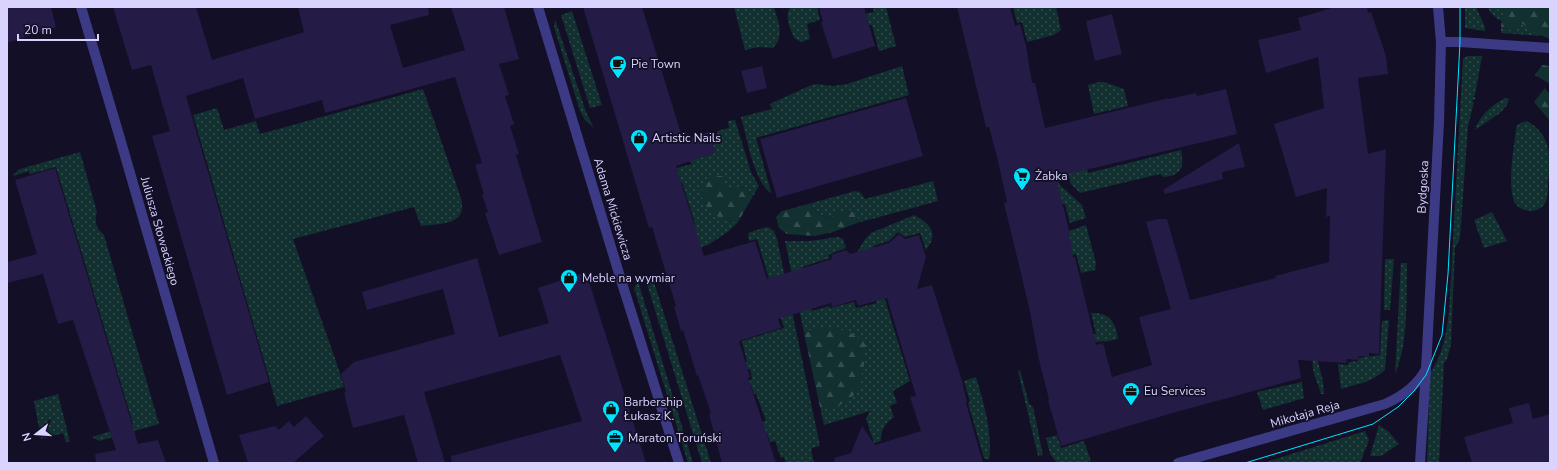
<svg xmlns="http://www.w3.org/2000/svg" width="1557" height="470" viewBox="0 0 1557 470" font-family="'Nunito Sans',sans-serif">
<defs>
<pattern id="green-dots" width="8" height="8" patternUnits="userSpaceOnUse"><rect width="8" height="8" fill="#12302f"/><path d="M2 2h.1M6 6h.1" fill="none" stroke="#344d4e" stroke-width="1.8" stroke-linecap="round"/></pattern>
<pattern id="forest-firs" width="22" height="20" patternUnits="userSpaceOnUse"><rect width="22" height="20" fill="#12302f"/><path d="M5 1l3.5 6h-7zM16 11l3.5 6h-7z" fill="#344d4e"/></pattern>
</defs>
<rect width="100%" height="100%" fill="#130f26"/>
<g fill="url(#green-dots)">
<path d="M734 7H774C778 21 785 36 773 48L759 47 745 50Z"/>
<path d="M791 7H817L820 20 807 24 810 39 801 42 794 38C791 29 783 15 791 7Z"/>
<polygon points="873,7 886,7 896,46 879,51 872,25 868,25 865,14 874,12"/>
<polygon points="1013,7 1056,7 1061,30 1054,35 1027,42 1022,22 1017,23"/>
<polygon points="1465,7 1476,7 1485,27 1485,31 1465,28"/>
<path d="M1488 7H1550L1530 28 1535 33 1542 36 1501 33V27L1516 31 1517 26C1507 24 1491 18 1488 7Z"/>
<polygon points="572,11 602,105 590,108 561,15"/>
<polygon points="555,19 586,112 594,128 585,120 580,111 554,27"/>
<path d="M1467 56H1482L1475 95 1473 97H1475V100H1473L1472 102H1474L1468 126 1460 238 1455 248 1451 344 1447 359 1444 363 1439 463H1427L1430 373C1443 355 1446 334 1449 312L1463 59Z"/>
<path d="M902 66 909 95 756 138 771 192 770 193C752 176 748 140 741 117L772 109 770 104 809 86 816 84 833 86 847 84Z"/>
<polygon points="1099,82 1104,82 1124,89 1128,106 1094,114 1088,85"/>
<path d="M423 89 461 198C468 226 441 223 421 226L414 207 293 239 338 367 344 387 277 406 193 115 217 108 224 130 256 121 260 134Z"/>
<path d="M1505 98 1509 99 1507 105 1500 113 1475 130C1479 116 1492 105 1505 98Z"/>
<polygon points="735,120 751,172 759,186 753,196 746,188 741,187 728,190 730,222 738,222 729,231 708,245 663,258 692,225 695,224 682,182 678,184 673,169 692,164 690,161 715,153 712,141 718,138 717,131 729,128 728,121"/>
<path d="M1527 121C1552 135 1551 158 1548 183 1548 188 1548 197 1546 201 1540 216 1516 213 1513 198 1508 179 1514 148 1516 128L1518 124Z"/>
<path d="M1181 150C1184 166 1183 175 1164 177L1160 174 1080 193 1071 184 1067 170 1086 165 1088 173Z"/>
<path d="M80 152 97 212C94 222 96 228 104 235L159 424 99 441 92 437 133 424 56 167 30 174 29 171 13 176 16 172 20 169Z"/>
<polygon points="1055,173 1060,185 1082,205 1086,218 1070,223 1065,204 1060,204"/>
<path d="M933 181 938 201 857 223 858 218 842 211 830 218C822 216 814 213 812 203L855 191 860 192 865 199Z"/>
<polygon points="1492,212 1507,241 1484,248 1474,220"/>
<path d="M914 215C931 224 939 233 926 250L920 233 905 237 898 232 889 241 873 246 875 253 854 257 866 238 871 233Z"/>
<polygon points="1086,225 1096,263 1095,270 1081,273 1076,254 1071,256 1066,232"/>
<path d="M768 227 774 231 777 239 820 446 815 447 811 449 814 463H786L784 457 781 458 775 441 770 442 762 422 766 421 756 394H754L749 380 752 379 750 369H747L745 363 747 362 742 341 784 328 757 239 749 241 748 233C755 231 761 228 768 227Z"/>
<path d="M838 237 843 239 846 248 828 255 830 258 802 267 809 289 805 291 812 311 829 306 830 308 854 302 856 308 877 303 875 295 883 293 910 381 893 391 897 403 890 406 894 417C886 423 880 430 881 441L874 443 866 419 870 411 824 425 820 407H837L811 330 804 333 785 241H810Z"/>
<polygon points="1385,259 1394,259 1390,310 1384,310"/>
<path d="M1401 263H1407C1406 297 1409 343 1395 374Z"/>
<polygon points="653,279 711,463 702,463 646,281"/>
<polygon points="638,281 693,463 688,463 634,288"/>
<path d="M1091 313C1109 312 1116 322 1118 339L1105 342 1104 341 1095 342 1089 335 1096 334Z"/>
<path d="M1389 320 1385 370C1373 382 1357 384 1341 389L1338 364 1348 365 1349 362 1358 361 1359 358 1380 355 1382 321Z"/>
<path d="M1315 350 1323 381 1324 394H1321C1316 376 1309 370 1315 350Z"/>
<polygon points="1020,370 1029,404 1033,407 1043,455 1038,456 1018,371"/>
<path d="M976 377C984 404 993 433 989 460L984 458 968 403 970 402 964 381Z"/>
<polygon points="1302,382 1304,398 1263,410 1257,392"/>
<polygon points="58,394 70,442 66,442 63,433 41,439 34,401"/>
<polygon points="1379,425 1389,432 1399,444 1381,456 1370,456"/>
<polygon points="1365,431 1369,440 1360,463 1263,463"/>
<polygon points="1057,435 1061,448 1084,441 1091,461 1084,463 1057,463 1050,454 1046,438"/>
</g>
<g fill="url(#forest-firs)">
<polygon points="1495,7 1550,7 1550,39 1535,33 1519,21 1516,31 1501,27 1503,13"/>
<polygon points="1542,65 1550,66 1550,84 1535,75"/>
<polygon points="1545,88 1550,95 1550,121 1534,102"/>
<path d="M710 176H722L728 190 741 187 746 188 753 196 738 222C715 223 687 195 710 176Z"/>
<path d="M812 203C814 213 821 216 830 218L842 211 851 210 858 218 857 223 833 232 815 236 787 234 779 228 776 217 782 211Z"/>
<polygon points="829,328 848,331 866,343 864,365 857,393 837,407 820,407 804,333 811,330"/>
</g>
<g fill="#241b47">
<polygon points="7,7 51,7 56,27 7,43"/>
<polygon points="113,7 196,7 212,60 304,32 298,7 428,7 429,15 390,25 403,68 465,50 451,7 504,7 519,59 499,64 509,95 505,96 514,124 510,126 519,154 516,155 542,242 499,255 485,213 488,212 482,195 484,194 475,165 482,163 455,77 325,113 322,100 255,119 243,78 186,96 269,382 227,395 152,136 170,131 151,65 132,70"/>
<polygon points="583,7 642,7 683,140 709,132 715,153 676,166 704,256 755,241 767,279 832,259 831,255 846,250 850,254 889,243 899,234 905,239 919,235 926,257 917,289 932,285 962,381 967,402 966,403 983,463 835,463 834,458 851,453 862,426 875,445 921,431 910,397 916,396 887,298 858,306 856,300 832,307 831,303 778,319 781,328 739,341 750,377 748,378 776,463 722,463 709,414 711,413 698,375 697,376 683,330 681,331 674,307 676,306 652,227 649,228"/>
<polygon points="819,7 864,7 875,46 833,59 821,22 823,22"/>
<polygon points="957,7 1010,7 1015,26 1020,24 1026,46 1032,83 1035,83 1045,128 1169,98 1169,99 1196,93 1197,96 1226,89 1237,134 1056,177 1068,226 1073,257 1075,257 1096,345 1103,343 1112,377 1152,365 1139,317 1171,309 1146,222 1158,219 1167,219 1190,300 1276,278 1275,276 1329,262 1330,216 1326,217 1327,188 1296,197 1274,124 1324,108 1318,57 1266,73 1258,40 1301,30 1298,18 1335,7 1367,7 1368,13 1371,12 1386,56 1388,74 1358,78 1368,154 1386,149 1379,354 1369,353 1369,357 1359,356 1358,360 1347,359 1346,363 1298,360 1301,378 1176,412 1061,446 1048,400 1049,399 1039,360 1029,307 1004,203 1007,202 998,161 989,127 986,127"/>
<polygon points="1112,14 1122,54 1095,61 1086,21"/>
<polygon points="762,66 767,88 747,93 741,71"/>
<polygon points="906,98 923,156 777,198 760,139"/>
<polygon points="1239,143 1245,167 1222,172 1223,179 1165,194 1163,190"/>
<polygon points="55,168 138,444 158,440 166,463 96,463 95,454 116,450 73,320 58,324 43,274 7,283 7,262 37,254 15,180"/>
<polygon points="477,258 499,337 549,323 538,288 586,272 646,463 452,463 451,456 582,421 560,355 424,392 445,463 418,463 404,415 353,428 344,393 346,392 341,374 354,362 455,334 443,289 367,310 362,292"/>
<polygon points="1529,403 1533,419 1550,414 1550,463 1472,463 1464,437 1513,423 1509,408"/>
<polygon points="306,416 324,436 293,463 248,463 239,435 275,426 279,430 289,421 294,427"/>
</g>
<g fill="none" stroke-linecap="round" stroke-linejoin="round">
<g stroke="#3d3a85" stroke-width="10">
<polyline points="81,7 119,135 214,463"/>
<polyline points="1441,42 1460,42 1550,48"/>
<path d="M1178 463 1385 404C1403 396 1417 386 1426 369"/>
</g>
<g stroke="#3d3a85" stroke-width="10">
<polyline points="538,7 621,280 679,463"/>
<polyline points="1420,463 1426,369 1439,122 1441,42 1438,7"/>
</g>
<polyline stroke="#00e5ff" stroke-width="1" points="1245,463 1373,424 1398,407 1414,391 1426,375 1442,335 1448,274 1460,42 1460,7"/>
</g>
<defs>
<symbol id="cafe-pin" viewBox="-11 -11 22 30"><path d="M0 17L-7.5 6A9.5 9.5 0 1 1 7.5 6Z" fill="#00e5ff" stroke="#130f26"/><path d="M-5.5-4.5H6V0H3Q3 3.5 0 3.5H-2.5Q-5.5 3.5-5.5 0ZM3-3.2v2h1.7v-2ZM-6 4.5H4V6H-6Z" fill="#111"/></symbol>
<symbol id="shop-pin" viewBox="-11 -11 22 30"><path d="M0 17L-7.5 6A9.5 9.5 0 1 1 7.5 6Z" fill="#00e5ff" stroke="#130f26"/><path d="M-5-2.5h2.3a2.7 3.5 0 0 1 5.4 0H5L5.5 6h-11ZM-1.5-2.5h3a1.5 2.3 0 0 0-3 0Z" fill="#111"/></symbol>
<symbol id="supermarket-pin" viewBox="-11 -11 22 30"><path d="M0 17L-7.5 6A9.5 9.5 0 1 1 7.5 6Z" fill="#00e5ff" stroke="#130f26"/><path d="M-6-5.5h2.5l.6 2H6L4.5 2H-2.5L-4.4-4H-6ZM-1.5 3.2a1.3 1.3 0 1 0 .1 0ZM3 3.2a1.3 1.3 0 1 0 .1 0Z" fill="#111"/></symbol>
<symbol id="office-pin" viewBox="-11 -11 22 30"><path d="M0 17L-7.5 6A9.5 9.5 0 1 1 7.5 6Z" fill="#00e5ff" stroke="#130f26"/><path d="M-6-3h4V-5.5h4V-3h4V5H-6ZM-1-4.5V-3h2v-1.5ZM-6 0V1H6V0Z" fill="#111"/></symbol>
</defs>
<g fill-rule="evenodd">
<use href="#cafe-pin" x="608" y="54" width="20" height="27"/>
<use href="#shop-pin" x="629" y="128" width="20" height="27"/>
<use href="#supermarket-pin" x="1012" y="166" width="20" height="27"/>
<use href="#shop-pin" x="559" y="268" width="20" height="27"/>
<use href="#office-pin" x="1121" y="381" width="20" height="27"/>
<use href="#shop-pin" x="601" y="399" width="20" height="27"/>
<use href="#office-pin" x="605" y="428" width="20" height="27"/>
</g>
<g text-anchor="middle" stroke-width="3.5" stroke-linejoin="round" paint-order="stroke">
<g font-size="12" fill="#d9d4ff" stroke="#130f26" text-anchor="start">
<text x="631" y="68">Pie Town</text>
<text x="652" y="142">Artistic Nails</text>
<text x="1035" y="180">Żabka</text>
<text x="582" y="282">Meble na wymiar</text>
<text x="1144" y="395">Eu Services</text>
<text x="624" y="406">Barbership<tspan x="624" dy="14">Łukasz K.</tspan></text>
<text x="628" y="442">Maraton Toruński</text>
</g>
<g font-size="12" fill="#d9d4ff" stroke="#130f26">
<text transform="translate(1423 187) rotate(-87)" y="4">Bydgoska</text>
<text transform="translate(613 209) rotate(73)" y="4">Adama Mickiewicza</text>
<text transform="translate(160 231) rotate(74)" y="4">Juliusza Słowackiego</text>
<text transform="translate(1305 414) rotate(-16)" y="4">Mikołaja Reja</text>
</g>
</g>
<rect width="1557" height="470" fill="none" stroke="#d9d4ff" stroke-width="16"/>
<g transform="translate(36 434) rotate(253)" stroke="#130f26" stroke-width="3" paint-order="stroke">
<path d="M0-3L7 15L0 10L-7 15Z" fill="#d9d4ff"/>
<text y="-6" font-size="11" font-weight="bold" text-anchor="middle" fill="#d9d4ff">N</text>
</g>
<path d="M18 34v6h80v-6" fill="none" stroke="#d9d4ff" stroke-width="2"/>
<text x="24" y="34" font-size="12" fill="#d9d4ff" stroke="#130f26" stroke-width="3" paint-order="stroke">20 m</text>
</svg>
